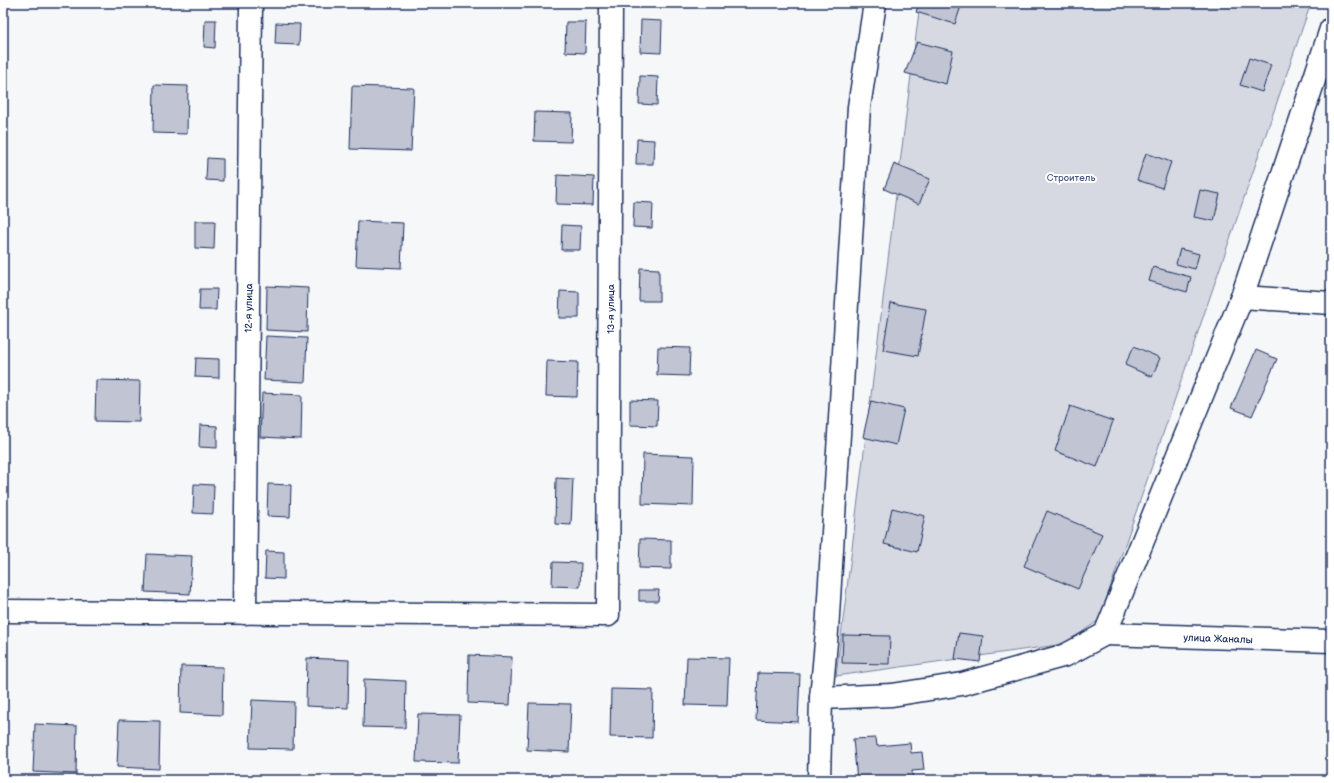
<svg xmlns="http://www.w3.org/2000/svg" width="1334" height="783" viewBox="0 0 1334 783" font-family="'Balsamiq Sans',sans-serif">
<rect width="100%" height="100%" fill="#f6f7f9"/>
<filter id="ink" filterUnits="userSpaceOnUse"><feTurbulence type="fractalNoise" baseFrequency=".025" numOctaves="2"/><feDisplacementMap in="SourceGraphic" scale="8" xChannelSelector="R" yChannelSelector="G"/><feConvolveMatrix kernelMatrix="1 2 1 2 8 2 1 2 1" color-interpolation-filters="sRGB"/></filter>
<g filter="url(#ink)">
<polygon fill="#d6d9e2" stroke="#7884a0" points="920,3 1311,3 1099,620 1065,644 836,676"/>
<g fill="#c0c4d3" stroke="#1b2f5e">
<polygon points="919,3 962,3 955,24 916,12"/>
<polygon points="205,20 216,20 215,48 204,47"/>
<polygon points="641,20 662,21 661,53 640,52"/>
<polygon points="566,22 586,22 585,53 565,52"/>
<polygon points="276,23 300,24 299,45 275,44"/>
<polygon points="917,42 953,51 946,84 905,73"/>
<polygon points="1249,58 1271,65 1262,92 1240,85"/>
<polygon points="640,76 658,77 657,105 639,104"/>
<polygon points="154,85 188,86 187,134 153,133"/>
<polygon points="352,86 414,88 411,151 350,149"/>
<polygon points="535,112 572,113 571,142 534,141"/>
<polygon points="637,139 654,140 653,164 636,164"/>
<polygon points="1146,153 1171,162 1162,188 1137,180"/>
<polygon points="207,158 223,159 223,181 206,180"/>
<polygon points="894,164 930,179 919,204 884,189"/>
<polygon points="557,175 594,177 593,205 556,204"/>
<polygon points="1200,190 1220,194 1214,221 1194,217"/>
<polygon points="634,202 653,203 652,228 633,227"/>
<polygon points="195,221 215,221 214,249 195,248"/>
<polygon points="358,221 403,223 401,268 356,266"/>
<polygon points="562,225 581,226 580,250 561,250"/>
<polygon points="1180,249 1199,254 1195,269 1176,264"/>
<polygon points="1153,267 1191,277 1187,292 1149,281"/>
<polygon points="640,268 659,269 659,301 639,301"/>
<polygon points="267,286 308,288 307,332 266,330"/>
<polygon points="200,289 217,289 216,310 199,310"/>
<polygon points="560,291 579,292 579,318 559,318"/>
<polygon points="891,303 926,309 918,356 883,350"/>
<polygon points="266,336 307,338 305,382 264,380"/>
<polygon points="1134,346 1160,358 1152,377 1125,365"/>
<polygon points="658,347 690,348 689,376 657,375"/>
<polygon points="1256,350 1277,359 1252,416 1231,408"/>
<polygon points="196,358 219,359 219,378 195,377"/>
<polygon points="547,361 578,362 577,397 546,396"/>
<polygon points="96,380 140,381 139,422 95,421"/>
<polygon points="262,393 302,395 301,439 260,437"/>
<polygon points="630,400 658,401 657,426 630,425"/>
<polygon points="871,401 904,409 896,445 863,437"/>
<polygon points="1070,406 1113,421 1097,467 1055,451"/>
<polygon points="200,425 217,426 217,448 199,447"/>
<polygon points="643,454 694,456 693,506 642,504"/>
<polygon points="556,478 573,479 571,525 555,524"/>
<polygon points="194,484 214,485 213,514 193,513"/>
<polygon points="268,484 291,485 290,517 267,516"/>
<polygon points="892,508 925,516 917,552 884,544"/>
<polygon points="1047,511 1102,534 1078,589 1024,566"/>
<polygon points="640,539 671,540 671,569 639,568"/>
<polygon points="266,551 284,552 284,579 265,578"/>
<polygon points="147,554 192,556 190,594 145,592"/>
<polygon points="553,562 581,563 580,587 552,586"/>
<polygon points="639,590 659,590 658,601 639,601"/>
<polygon points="959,633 983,636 980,662 955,659"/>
<polygon points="843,635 890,636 889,664 842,663"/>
<polygon points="469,655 512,657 510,705 468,703"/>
<polygon points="687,657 729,658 727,706 685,705"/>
<polygon points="307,658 349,660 348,708 306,706"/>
<polygon points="181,666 223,667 222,715 180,713"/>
<polygon points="758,673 800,674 798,722 756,720"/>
<polygon points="364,679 406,681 405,728 363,727"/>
<polygon points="611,689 653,690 652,738 610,737"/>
<polygon points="252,700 294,702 293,749 250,748"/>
<polygon points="529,703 571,704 569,752 527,750"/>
<polygon points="418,714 460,715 458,763 416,762"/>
<polygon points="119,720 160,721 159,769 117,767"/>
<polygon points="35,724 77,726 76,774 33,772"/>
<polygon points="876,738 877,746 910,743 911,753 922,752 924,770 912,771 913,780 857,780 853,739"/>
</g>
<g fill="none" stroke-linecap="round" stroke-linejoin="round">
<defs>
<g id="street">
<polyline points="1242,297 1331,303"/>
<polyline points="3,611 608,615 611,3"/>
<polyline points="245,613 251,3"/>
<polyline points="1105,634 1331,641"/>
<polyline points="821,698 892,695 962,684 1066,655 1105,634 1242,297 1331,29"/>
<polyline points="819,780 821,698 827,631 859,107 875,3"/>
</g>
</defs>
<use href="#street" stroke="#1b2f5e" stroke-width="25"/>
<use href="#street" stroke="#fff" stroke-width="22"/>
</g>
</g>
<g text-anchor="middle" stroke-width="4" stroke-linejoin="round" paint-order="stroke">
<g font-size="10" fill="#4a5a7f" stroke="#fff">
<text x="1071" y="181">Строитель</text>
</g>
<g font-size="10" fill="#1b2f5e" stroke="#fff">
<text transform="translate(248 308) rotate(-89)" y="4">12-я улица</text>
<text transform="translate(610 309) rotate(-90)" y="4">13-я улица</text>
<text transform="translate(1218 638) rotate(2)" y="4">улица Жаналы</text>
</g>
</g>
<rect width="1334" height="783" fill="none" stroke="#fff" stroke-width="16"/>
<rect x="8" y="8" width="1318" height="767" fill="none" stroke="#1b2f5e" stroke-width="1.5" filter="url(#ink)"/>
</svg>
